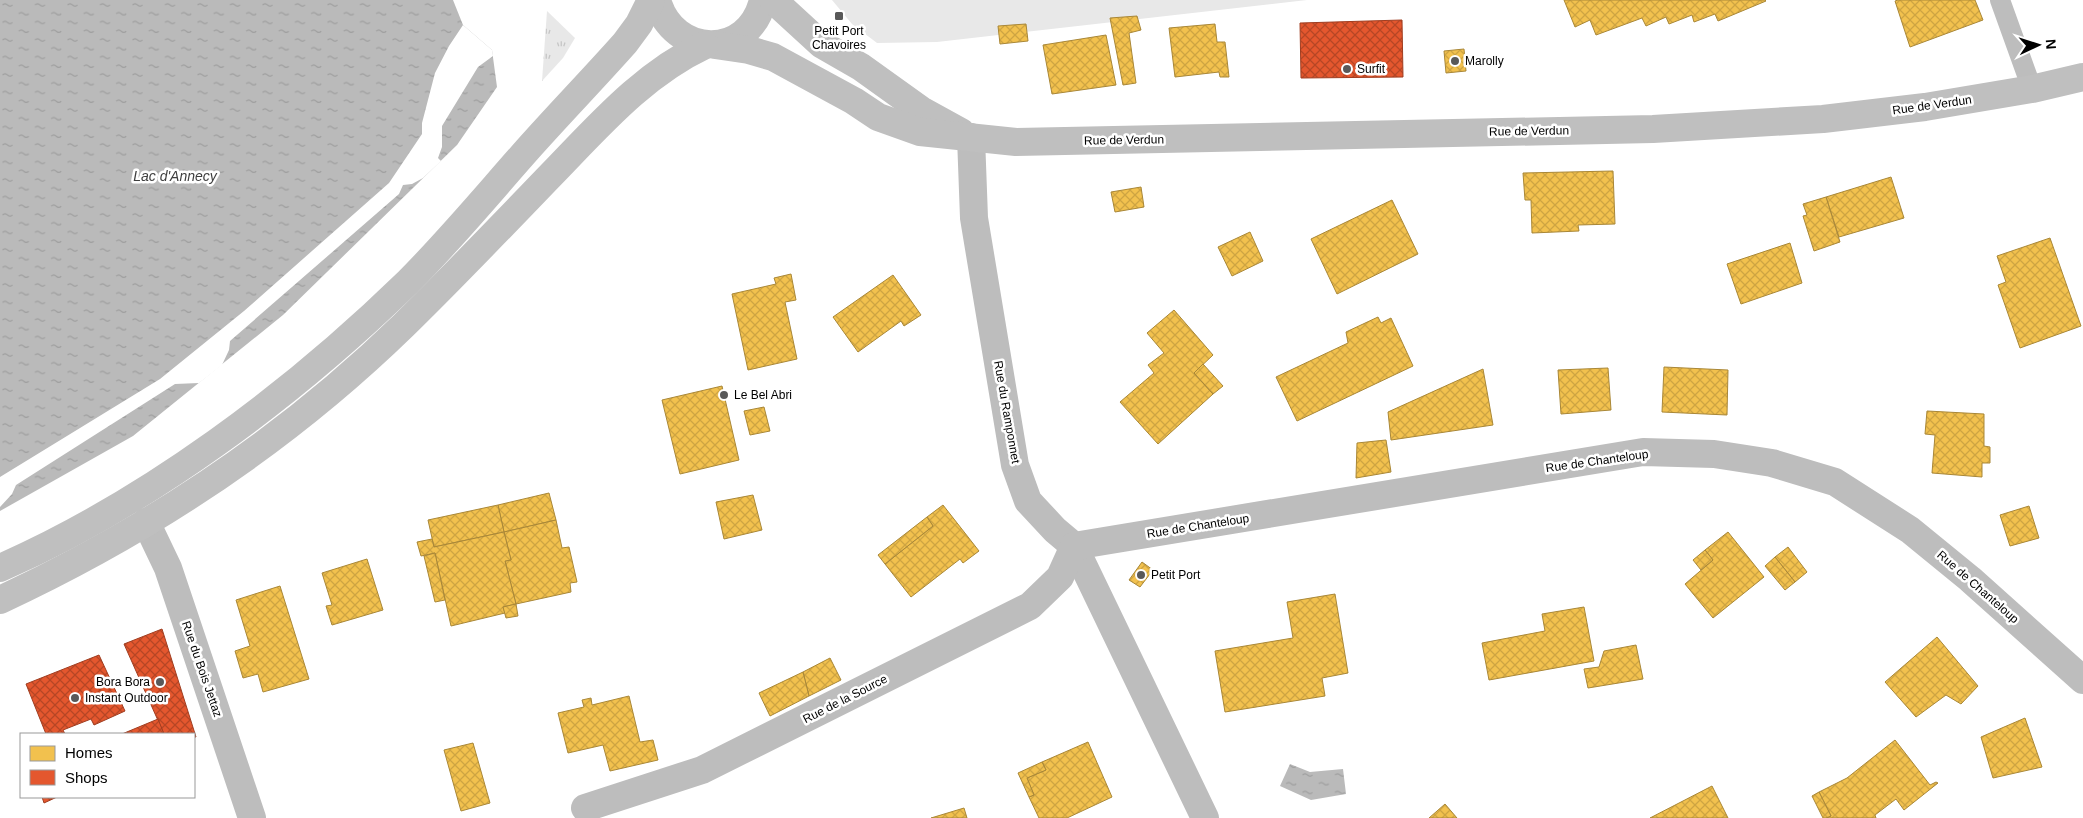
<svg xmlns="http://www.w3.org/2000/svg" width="2083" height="818" viewBox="0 0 2083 818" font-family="Helvetica,sans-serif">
<defs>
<pattern id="grass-tufts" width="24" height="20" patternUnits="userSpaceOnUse" patternTransform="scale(1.25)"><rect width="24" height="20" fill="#e8e8e8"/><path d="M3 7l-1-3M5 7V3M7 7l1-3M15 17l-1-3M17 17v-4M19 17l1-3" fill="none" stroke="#c5c5c5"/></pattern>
<pattern id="water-ripples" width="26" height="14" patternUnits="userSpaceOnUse" patternTransform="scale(1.25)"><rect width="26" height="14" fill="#bababa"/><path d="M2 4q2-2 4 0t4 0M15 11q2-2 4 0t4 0" fill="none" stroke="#9e9e9e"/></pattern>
<pattern id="homes-cross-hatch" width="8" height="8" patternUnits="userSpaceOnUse" patternTransform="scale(1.25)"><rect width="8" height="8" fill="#f2c14e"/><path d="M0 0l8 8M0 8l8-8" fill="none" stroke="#cea442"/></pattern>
<pattern id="shops-cross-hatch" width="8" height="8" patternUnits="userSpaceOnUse" patternTransform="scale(1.25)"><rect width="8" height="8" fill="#e4572e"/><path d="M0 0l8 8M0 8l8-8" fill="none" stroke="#b64625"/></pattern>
</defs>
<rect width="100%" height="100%" fill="#fff"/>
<polygon fill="url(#grass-tufts)" points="547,11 575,38 563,58 542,81"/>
<polygon fill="#e8e8e8" points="832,0 1307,0 937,42 877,43 852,24"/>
<g fill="url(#water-ripples)">
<polygon points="0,0 453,0 463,25 492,50 497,87 457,145 283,315 133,436 0,511"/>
<polygon points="1290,764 1310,772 1343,769 1346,794 1311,800 1280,786"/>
</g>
<polygon fill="#fff" points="463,25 492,50 493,56 478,67 442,126 442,147 438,158 441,161 423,178 412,184 403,185 399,194 230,341 229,350 222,365 199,383 175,384 16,485 12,494 0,507 0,477 160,379 244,311 389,183 422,134 422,123 435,73 449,46"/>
<g fill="url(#homes-cross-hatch)" stroke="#a98737">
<polygon points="1564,0 1765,0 1766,1 1718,21 1715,14 1694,22 1692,15 1669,24 1666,17 1646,26 1642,18 1596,35 1590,20 1575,27"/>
<polygon points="1898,0 1975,0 1983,20 1910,47 1895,1"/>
<polygon points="1137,16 1141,30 1129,33 1136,83 1123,85 1110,18"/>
<polygon points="1026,24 1028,41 1000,44 998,26"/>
<polygon points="1215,24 1217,42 1225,42 1229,77 1220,77 1219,72 1175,77 1169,28"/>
<polygon points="1106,35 1116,85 1052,94 1043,45"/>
<polygon points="1464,49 1466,71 1446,73 1444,51"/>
<polygon points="1613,171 1615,224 1578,225 1579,231 1532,233 1531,200 1525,200 1523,173"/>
<polygon points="1891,177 1904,218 1839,237 1826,197"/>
<polygon points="1141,187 1144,207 1115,212 1111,192"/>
<polygon points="1826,197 1840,242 1814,251 1803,216 1807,215 1803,204"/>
<polygon points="1392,200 1418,254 1337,294 1311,239"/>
<polygon points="1250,232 1263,261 1232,276 1218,247"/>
<polygon points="2050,238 2081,326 2020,348 1998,285 2006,282 1997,256"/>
<polygon points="1790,243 1802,283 1741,304 1727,264"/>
<polygon points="791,274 796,300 785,302 797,359 748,370 732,294 776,284 774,278"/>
<polygon points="893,275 921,315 904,326 901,321 858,352 833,317"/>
<polygon points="1174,310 1213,355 1194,373 1213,394 1158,444 1120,402 1154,373 1148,365 1164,353 1147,333"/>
<polygon points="1378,317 1381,323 1391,318 1413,366 1297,421 1276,377 1348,343 1346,332"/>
<polygon points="1203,364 1223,386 1213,394 1194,373"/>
<polygon points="1664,367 1728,370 1727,415 1662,412"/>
<polygon points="1608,368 1611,410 1561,414 1558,370"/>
<polygon points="1483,369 1493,425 1391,440 1388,412"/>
<polygon points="722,386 739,460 680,474 662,400"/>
<polygon points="764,407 770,431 750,435 744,411"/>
<polygon points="1927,411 1984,414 1984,446 1990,447 1990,463 1982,463 1982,477 1932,473 1935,435 1925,434"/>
<polygon points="1386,440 1391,472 1356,478 1357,443"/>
<polygon points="549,493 556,520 504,532 498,505"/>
<polygon points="753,495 762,530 724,539 716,502"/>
<polygon points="498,505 504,532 434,547 428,520"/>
<polygon points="943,505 979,551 963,563 960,559 911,597 885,564 933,526 927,517"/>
<polygon points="2029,506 2039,538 2010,546 2000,515"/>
<polygon points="927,517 933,526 885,564 878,555"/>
<polygon points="556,520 562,548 569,547 577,582 570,583 571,592 516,604 505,561 511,560 504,532"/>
<polygon points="504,532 511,560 505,561 516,604 503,607 505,613 451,626 435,553 421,556 417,542 432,539 434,547"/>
<polygon points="1728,532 1764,577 1713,618 1685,584 1713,560 1705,550"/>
<polygon points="1788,547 1807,572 1795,582 1775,557"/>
<polygon points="1705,550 1713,560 1701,570 1693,560"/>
<polygon points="435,553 445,600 435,602 424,556"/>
<polygon points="1775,557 1795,582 1785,590 1765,566"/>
<polygon points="367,559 383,610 332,625 326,606 332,605 322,573"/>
<polygon points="1142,562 1153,570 1140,587 1129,580"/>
<polygon points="280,586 309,679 263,692 258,674 243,678 235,651 250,646 236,600"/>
<polygon points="1335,594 1348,673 1322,678 1325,696 1225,712 1215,651 1293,638 1287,602"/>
<polygon points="516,604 518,616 506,618 503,607"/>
<polygon points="1584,607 1594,661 1489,680 1482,643 1545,631 1542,614"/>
<polygon points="1937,637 1978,686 1961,704 1946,695 1916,717 1885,682"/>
<polygon points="1636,645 1643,679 1588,688 1584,669 1599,667 1604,651"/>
<polygon points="830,658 841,680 809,696 803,672"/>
<polygon points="803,672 809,696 770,716 759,693"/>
<polygon points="629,696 640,742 653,740 658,760 610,771 603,745 568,753 558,713 584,707 582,700 591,698 592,705"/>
<polygon points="2025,718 2042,767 1993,778 1981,737"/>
<polygon points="1895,740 1930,785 1936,782 1938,783 1904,810 1896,799 1875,815 1876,818 1826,818 1831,816 1819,792 1847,778"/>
<polygon points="1088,742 1112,797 1067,818 1039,818 1029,797 1034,795 1027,778 1046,770 1042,762"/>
<polygon points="473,743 490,803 461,811 444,750"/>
<polygon points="1042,762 1046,770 1027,778 1034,795 1029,797 1018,773"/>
<polygon points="1712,786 1728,818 1650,818"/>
<polygon points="1819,792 1831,816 1826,818 1823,818 1812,796"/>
<polygon points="1445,804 1457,818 1429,818"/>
<polygon points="964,808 967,818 931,818"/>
</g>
<g fill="url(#shops-cross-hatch)" stroke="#a03d20">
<polygon points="1402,20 1403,77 1301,78 1300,23"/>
<polygon points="162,629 196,737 194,737 194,734 164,734 124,644"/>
<polygon points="99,655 125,711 94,725 91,719 63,730 65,734 46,734 26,684"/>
<polygon points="158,719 164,734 122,734"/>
<polygon points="42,797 57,797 44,803"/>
</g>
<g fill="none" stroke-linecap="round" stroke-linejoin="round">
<polyline stroke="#bdbdbd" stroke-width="20" points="2000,0 2032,89"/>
<g stroke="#bdbdbd" stroke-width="28">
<polyline points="971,137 974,218 1015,465 1028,501 1055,530 1074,546 1205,818"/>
<polyline points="146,522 168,568 252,818"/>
<polyline points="585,808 702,770 1030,606 1060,577 1074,546 1643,452 1714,454 1772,463 1835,482 1910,530 1970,579 2083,680"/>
</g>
<g stroke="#bfbfbf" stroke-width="28">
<path d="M657 0C673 58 749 60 763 0"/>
<polyline points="773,0 821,44 861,67 921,110 961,132"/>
<polyline points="715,45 749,50 773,57 854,101 878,117 920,132 1016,142 1653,129 1823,119 1925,107 2032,89 2083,77"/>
<path d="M0 568C148 503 293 394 408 282 450 240 488 194 527 150 559 114 593 79 625 43L639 24 651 0"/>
<path d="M0 600C148 531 287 439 404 325 453 277 500 228 547 179 596 129 641 75 705 45"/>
</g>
</g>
<g fill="#595959" stroke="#fff" stroke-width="2">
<rect x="834" y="11" width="10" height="10" rx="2.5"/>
<circle cx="1455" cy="61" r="5"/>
<circle cx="1347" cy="69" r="5"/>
<circle cx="724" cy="395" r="5"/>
<circle cx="1141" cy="575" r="5"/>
<circle cx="160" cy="682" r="5"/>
<circle cx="75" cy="698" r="5"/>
</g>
<g text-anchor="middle" stroke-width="5" stroke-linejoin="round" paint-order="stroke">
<g font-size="12" fill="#000" stroke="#fff" text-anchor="start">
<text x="839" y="35" text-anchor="middle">Petit Port<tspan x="839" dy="14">Chavoires</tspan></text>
<text x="1465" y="65">Marolly</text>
<text x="1357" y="73">Surfit</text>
<text x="734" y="399">Le Bel Abri</text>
<text x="1151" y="579">Petit Port</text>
<text x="150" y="686" text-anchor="end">Bora Bora</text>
<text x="85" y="702">Instant Outdoor</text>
</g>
<g font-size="12" fill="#000" stroke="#fff">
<text transform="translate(1932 105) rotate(-8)" y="4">Rue de Verdun</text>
<text transform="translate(1529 131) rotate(-1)" y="4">Rue de Verdun</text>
<text transform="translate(1124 140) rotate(-1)" y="4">Rue de Verdun</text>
<text transform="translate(1007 412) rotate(80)" y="4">Rue du Ramponnet</text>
<text transform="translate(1597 461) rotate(-8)" y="4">Rue de Chanteloup</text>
<text transform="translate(1198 526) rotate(-9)" y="4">Rue de Chanteloup</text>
<text transform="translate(1978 587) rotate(41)" y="4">Rue de Chanteloup</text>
<text transform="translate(202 669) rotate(71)" y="4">Rue du Bois Jettaz</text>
<text transform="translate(845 699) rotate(-27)" y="4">Rue de la Source</text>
</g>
<g font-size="14" font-style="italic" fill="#3e3e3e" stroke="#fff">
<text x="175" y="181">Lac d'Annecy</text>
</g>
</g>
<rect x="20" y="733" width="175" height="65" fill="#ffffff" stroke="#999999"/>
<rect x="30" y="746" width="25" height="15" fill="#f2c14e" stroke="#999999"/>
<text x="65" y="758" font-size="15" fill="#000000">Homes</text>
<rect x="30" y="770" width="25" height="15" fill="#e4572e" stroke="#999999"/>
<text x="65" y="783" font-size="15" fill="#000000">Shops</text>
<g transform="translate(2038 45) rotate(86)" stroke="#ffffff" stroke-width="4" paint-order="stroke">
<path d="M0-4L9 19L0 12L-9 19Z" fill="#000000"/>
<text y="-8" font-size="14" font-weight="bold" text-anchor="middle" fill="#000000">N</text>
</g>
</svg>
